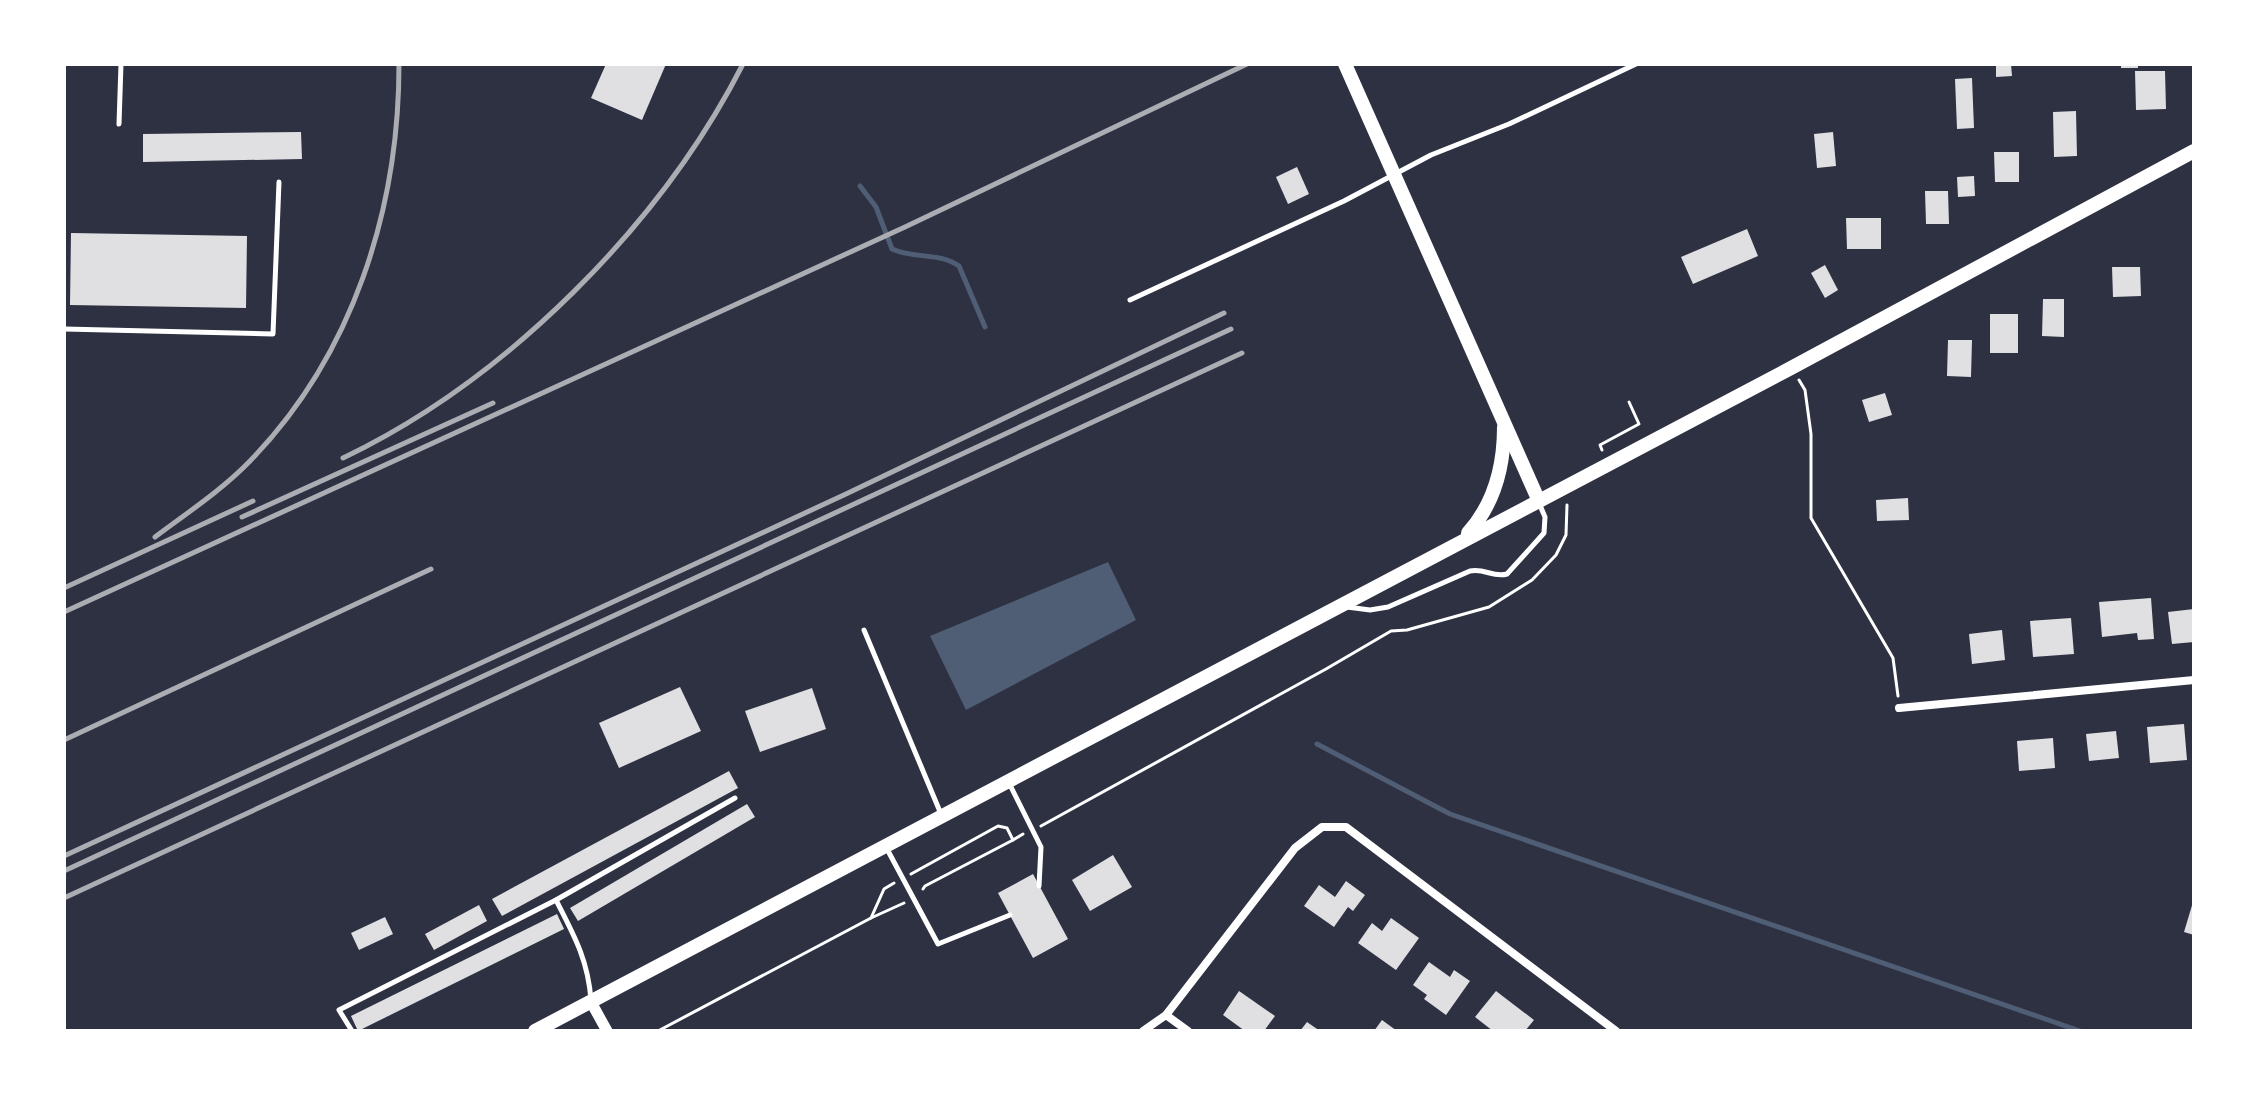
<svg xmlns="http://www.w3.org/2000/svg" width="2258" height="1095" viewBox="0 0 2258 1095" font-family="Mulish,sans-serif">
<rect width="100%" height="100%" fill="#2d3142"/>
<polygon fill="#4f5d75" points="1108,562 1136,620 966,710 930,636"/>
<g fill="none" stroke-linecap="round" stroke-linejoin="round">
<g stroke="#4f5d75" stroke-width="5">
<path d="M860 186 876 207 892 249C913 259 939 252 959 266L985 327"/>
<polyline points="1317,744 1450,814 2080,1031"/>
</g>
</g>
<g fill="#e0e0e3">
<polygon points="606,64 666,64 642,120 591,98"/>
<polygon points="1996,64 2011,64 2012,76 1996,77"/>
<rect x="2121" y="64" width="17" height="4"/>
<polygon points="2135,71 2165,71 2166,109 2136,110"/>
<polygon points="1972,78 1974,128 1957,129 1955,79"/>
<polygon points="2076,111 2077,156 2054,157 2053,112"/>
<polygon points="301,132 302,159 143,162 143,134"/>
<polygon points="1833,132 1836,166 1817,168 1814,134"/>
<polygon points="1994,152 2019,152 2019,182 1995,182"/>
<polygon points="1297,167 1309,194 1288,204 1276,177"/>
<polygon points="1974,176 1975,196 1958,197 1957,177"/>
<polygon points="1925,191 1948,191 1949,224 1926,224"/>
<polygon points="1846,218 1881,218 1881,249 1847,249"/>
<polygon points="1747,229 1758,256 1693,284 1681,257"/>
<polygon points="71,233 247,236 246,308 70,305"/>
<polygon points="1825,265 1838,290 1825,298 1811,273"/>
<polygon points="2112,267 2140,267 2141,296 2113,297"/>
<polygon points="2043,299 2064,299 2064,337 2042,336"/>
<rect x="1990" y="314" width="28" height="39"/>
<polygon points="1948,340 1972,340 1971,377 1947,376"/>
<polygon points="1885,393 1892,415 1869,422 1862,400"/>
<polygon points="1908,498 1909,520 1877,521 1876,500"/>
<polygon points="2151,598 2154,639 2138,640 2137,633 2102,637 2099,602"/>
<polygon points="2194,609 2194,642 2172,644 2168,612"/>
<polygon points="2071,618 2074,654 2033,657 2030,621"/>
<polygon points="2002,630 2005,660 1972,664 1969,634"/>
<polygon points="680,687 701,731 619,768 599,723"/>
<polygon points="812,688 826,729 760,752 745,711"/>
<polygon points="2184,724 2187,760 2150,763 2147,727"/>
<polygon points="2116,731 2119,758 2089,761 2086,734"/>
<polygon points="2053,738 2055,768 2019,771 2017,741"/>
<polygon points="729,771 738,788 502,916 492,899"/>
<polygon points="747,804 755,817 578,921 570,908"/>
<polygon points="1113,855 1132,887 1090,911 1072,880"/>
<polygon points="1033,874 1068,939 1033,958 998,893"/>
<polygon points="1346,881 1365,895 1353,911 1348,907 1334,927 1304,906 1319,885 1335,897"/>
<polygon points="2193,902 2194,902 2194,935 2184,932"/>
<polygon points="479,905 487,921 434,950 425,934"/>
<polygon points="557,914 564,929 358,1031 351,1016"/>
<polygon points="385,917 393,934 359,950 351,933"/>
<polygon points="1391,918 1419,938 1396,970 1358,943 1372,923 1382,931"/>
<polygon points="1429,962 1450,977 1454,970 1470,981 1446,1015 1424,999 1427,995 1413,985"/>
<polygon points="1239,991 1275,1016 1264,1031 1245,1031 1223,1015"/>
<polygon points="1496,991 1534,1020 1525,1031 1493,1031 1475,1017"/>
<polygon points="1382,1020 1397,1031 1374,1031"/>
<polygon points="1307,1022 1320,1031 1300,1031"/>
</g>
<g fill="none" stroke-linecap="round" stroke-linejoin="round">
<g stroke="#fff" stroke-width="3">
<polyline points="1799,380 1805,390 1811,434 1811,518 1893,658 1898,696"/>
<polyline points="1602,450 1600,445 1639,424 1629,402"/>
<polyline points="1041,826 1326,669 1391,631 1407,630 1489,607 1532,580 1556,555 1566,535 1567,505"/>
<polyline points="911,874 998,826 1007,828 1013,840 1023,834"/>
<polyline points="923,889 925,886 1013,840"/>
<polyline points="871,918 904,903"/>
<polyline points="658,1031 871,918 884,889 894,883"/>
</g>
<g stroke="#fff" stroke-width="5">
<polyline points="119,124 121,64"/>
<polyline points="1130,300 1344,201 1431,155 1509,124 1636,64"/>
<polyline points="64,329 273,334 279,182"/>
<path d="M1347 607 1370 610 1388 607 1470 571C1485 568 1493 578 1507 574L1544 533 1545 517 1539 503"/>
<polyline points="864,630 941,814"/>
<polyline points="1009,783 1041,847 1039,886"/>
<polyline points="887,849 938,944 1010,915"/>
<path d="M556 900C574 935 588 960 591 1000"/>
<polyline points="352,1031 339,1010 556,900 735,798"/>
</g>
<g stroke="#fff" stroke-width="8">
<polyline points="1899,708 2194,680"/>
<polyline points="1166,1015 1188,1031"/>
<polyline points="1143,1031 1166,1015 1295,848 1322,827 1346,827 1616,1031"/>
</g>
<polyline stroke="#fff" stroke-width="11" points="591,1002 607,1031"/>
<g stroke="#fff" stroke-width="14">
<polyline points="1345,64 1538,499"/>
<path d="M1468 533C1494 504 1504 466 1504 427"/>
<polyline points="535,1031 1791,368 2194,151"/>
</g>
<g stroke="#abadb3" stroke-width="5">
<path d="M343 458C506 380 661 225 743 64"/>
<polyline points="242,517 493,403"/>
<path d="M155 537C187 513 222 490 250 461 353 355 399 209 399 64"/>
<polyline points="64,588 253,501"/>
<polyline points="64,612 905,227 1247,64"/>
<polyline points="64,740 431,569"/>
<polyline points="64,856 846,494 1224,313"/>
<polyline points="64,871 1231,329"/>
<polyline points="64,898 1242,353"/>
</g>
</g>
<rect width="2258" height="1095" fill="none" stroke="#ffffff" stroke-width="132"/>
</svg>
